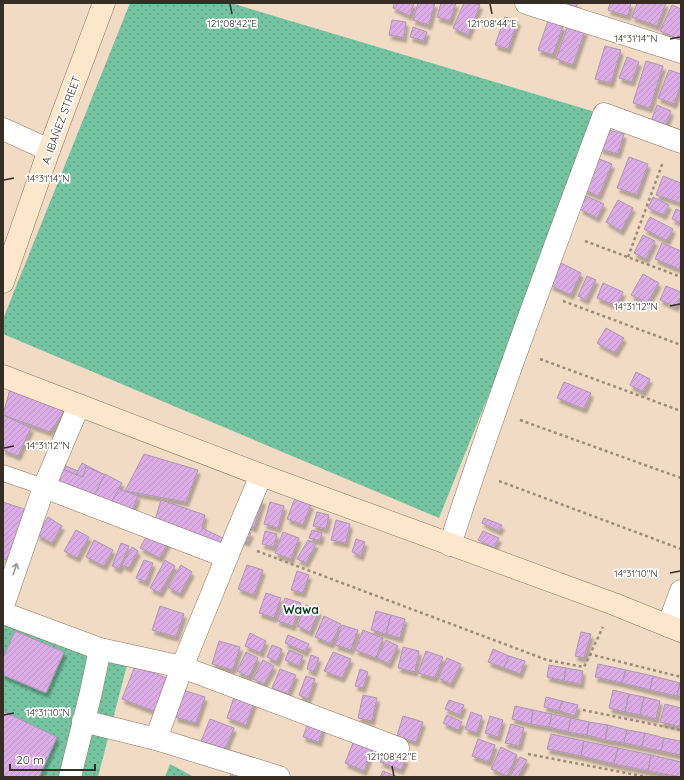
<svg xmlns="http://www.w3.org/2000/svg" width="684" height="780" viewBox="0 0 684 780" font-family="Quicksand,sans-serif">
<defs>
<pattern id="green-dots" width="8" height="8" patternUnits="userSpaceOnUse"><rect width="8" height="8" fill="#74c4a1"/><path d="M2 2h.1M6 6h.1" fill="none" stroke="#60a083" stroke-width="1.8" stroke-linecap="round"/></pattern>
<pattern id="building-hatch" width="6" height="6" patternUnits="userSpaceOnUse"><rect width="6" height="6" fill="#dcace7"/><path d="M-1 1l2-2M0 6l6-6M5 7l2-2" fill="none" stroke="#bd94c6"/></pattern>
<filter id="shadow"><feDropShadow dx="2.5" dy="4.5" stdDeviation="1" flood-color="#0004"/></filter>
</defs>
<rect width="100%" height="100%" fill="#f2dbc5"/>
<g fill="url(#green-dots)">
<polygon points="130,3 231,3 602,114 439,518 3,334 3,319"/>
<polygon points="3,610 127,665 98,777 3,777"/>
<polygon points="170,764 194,777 165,777"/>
</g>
<g fill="url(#building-hatch)" stroke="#aa97ae" filter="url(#shadow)">
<polygon points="394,3 414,3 410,16 393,8"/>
<polygon points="418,3 435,3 429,25 413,20"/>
<polygon points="441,3 456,3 450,21 437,17"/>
<polygon points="464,3 473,3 480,5 468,35 453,28"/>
<polygon points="563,3 578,3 576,7"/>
<polygon points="610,3 631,3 628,16 608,10"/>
<polygon points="637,3 666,3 657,26 632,17"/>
<polygon points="672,5 681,9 681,40 660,31"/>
<polygon points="505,17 518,21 508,49 495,45"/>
<polygon points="392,20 406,22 404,38 389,35"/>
<polygon points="548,21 563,26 553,55 538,50"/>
<polygon points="568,25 585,31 573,65 556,59"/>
<polygon points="413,27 427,32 424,41 410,37"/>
<polygon points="605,46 621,50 611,83 595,79"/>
<polygon points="627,57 639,62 632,82 619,78"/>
<polygon points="646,61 663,66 650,108 633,103"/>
<polygon points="669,70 681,74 681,84 674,104 658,98"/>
<polygon points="657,105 671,111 664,129 650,124"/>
<polygon points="605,129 624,134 618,154 600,149"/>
<polygon points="629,157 648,164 637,195 617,188"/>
<polygon points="597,158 612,164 599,196 584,190"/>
<polygon points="663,176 681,183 681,203 656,195"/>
<polygon points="586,196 604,204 597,218 580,209"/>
<polygon points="653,197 669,205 664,215 648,208"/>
<polygon points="618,200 633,208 621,231 606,222"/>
<polygon points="676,209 681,211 681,223 672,219"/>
<polygon points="650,217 673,229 667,241 644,229"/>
<polygon points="643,235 655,241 646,259 634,253"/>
<polygon points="662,243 681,251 681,264 679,269 655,259"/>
<polygon points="561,263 581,273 571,295 550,285"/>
<polygon points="643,274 659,283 647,303 631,295"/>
<polygon points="587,276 596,280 586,300 578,296"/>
<polygon points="603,283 623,292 617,306 597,298"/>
<polygon points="666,286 681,292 681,296 676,307 660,300"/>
<polygon points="606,328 624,338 615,353 597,343"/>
<polygon points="636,372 650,379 643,392 630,385"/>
<polygon points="564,382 591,393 584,409 557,398"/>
<polygon points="10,389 65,410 50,432 3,415"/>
<polygon points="3,415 31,428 18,456 3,450"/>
<polygon points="144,454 198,470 186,502 125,491"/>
<polygon points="59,463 78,471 71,486 53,479"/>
<polygon points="82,463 101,473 90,494 71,484"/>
<polygon points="86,467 106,475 103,483 138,496 129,518 54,490 62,469 83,477"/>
<polygon points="105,474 122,483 110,505 94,496"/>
<polygon points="252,497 263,500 254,528 243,524"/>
<polygon points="295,498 311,504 303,525 287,519"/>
<polygon points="161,500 205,515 202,528 231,542 227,555 153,527"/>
<polygon points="3,502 33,512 15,562 3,559"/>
<polygon points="270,502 284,506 278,528 264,524"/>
<polygon points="317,512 329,515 326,529 313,526"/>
<polygon points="48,517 62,526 52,543 37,535"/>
<polygon points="484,518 502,525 499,531 482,523"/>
<polygon points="336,520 350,524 346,543 331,540"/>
<polygon points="241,529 251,533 247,542 237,538"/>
<polygon points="76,530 89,537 77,558 64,551"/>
<polygon points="150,530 169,540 160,558 140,548"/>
<polygon points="312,530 322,533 320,541 309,538"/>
<polygon points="265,531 277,534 274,547 262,544"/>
<polygon points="483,531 499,538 494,548 478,540"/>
<polygon points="283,532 299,538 291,559 275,553"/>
<polygon points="356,539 365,542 361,556 352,552"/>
<polygon points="94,540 113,550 104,566 86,557"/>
<polygon points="308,540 316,544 306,563 297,559"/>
<polygon points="121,543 129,546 119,569 112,566"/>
<polygon points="132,547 138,551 129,568 122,565"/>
<polygon points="144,560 153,563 146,582 136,578"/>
<polygon points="165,560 175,566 160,593 150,588"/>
<polygon points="181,565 192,572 180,594 168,587"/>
<polygon points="247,565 263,570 254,595 238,589"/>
<polygon points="297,571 309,575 303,593 291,590"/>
<polygon points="266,593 281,598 274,618 259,613"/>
<polygon points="285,598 301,603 293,626 277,621"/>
<polygon points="306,605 319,611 310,632 297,626"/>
<polygon points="160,606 184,614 176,637 152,630"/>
<polygon points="376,611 391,615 386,634 371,630"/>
<polygon points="391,615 405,619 400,638 386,634"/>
<polygon points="324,616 341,624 331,644 315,637"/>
<polygon points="342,625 358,630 351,650 335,645"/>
<polygon points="363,630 383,638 376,658 355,650"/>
<polygon points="15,631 64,652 46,693 3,675 3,658"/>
<polygon points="581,632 591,634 584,658 575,656"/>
<polygon points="250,633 266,641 261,653 245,646"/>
<polygon points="288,635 309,644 305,652 285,643"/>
<polygon points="386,640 398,646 389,664 377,658"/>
<polygon points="219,641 240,647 233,670 212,664"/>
<polygon points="272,645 282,649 277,662 267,657"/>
<polygon points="403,647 419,651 415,672 398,668"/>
<polygon points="493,649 509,656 504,668 488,662"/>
<polygon points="289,650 303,656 299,666 285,660"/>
<polygon points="426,651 443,657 435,678 418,673"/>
<polygon points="246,652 258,658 249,677 237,671"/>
<polygon points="333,652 351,659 342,678 324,671"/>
<polygon points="311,655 319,658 314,672 307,669"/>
<polygon points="509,656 525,661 520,674 504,668"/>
<polygon points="447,658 461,664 451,684 438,678"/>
<polygon points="263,660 274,666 264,684 253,679"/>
<polygon points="598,664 626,670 622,683 595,677"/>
<polygon points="549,665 566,668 564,681 547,677"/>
<polygon points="135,666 172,680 159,713 122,699"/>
<polygon points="566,668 583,671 581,684 564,681"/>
<polygon points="280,669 296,675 288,694 272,688"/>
<polygon points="360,669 368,672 363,688 355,686"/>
<polygon points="626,670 653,676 650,690 622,683"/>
<polygon points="306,676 315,679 308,699 299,695"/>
<polygon points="653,676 680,683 677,696 650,690"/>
<polygon points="680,683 681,683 681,697 677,696"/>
<polygon points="183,690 205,697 196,723 175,717"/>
<polygon points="613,690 629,694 625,712 609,708"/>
<polygon points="236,691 256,698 246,725 227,718"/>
<polygon points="629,694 644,697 640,715 625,712"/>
<polygon points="363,695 377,698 372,721 358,718"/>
<polygon points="546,697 562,701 559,711 544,707"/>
<polygon points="644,697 660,701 656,719 640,715"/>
<polygon points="449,700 464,705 460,715 445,709"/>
<polygon points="562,701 578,705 575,716 559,711"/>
<polygon points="665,704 681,708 680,727 660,722"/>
<polygon points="515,706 533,710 531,724 512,719"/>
<polygon points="533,710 552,714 549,727 531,724"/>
<polygon points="3,711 57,737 39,777 3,777"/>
<polygon points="471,712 482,716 477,733 465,729"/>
<polygon points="552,714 571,718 568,732 549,727"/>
<polygon points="447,715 462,722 458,730 443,723"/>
<polygon points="403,716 423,722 416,742 397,736"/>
<polygon points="490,716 503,720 498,737 485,733"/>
<polygon points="571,718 589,722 587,735 568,732"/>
<polygon points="210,719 234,728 223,754 200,744"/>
<polygon points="309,720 324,724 319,742 303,737"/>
<polygon points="589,722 608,725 605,740 587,735"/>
<polygon points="511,724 524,728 519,746 505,743"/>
<polygon points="608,725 627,730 624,743 605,740"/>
<polygon points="627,730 645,733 642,747 624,743"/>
<polygon points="645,733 664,738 661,751 642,747"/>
<polygon points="551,734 584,741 581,756 547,749"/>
<polygon points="355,738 374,745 364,771 345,763"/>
<polygon points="664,738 681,741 680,755 661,751"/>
<polygon points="478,739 495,745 489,762 472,756"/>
<polygon points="584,741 618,748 614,764 581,756"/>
<polygon points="501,747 517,755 507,776 491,769"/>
<polygon points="618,748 651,755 648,771 614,764"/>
<polygon points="385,751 406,759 401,770 380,762"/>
<polygon points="651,755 681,762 681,777 648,771"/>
<polygon points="520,757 527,760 518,777 510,777"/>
<polygon points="232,770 250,777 230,777"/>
<polygon points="383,771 398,777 380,777"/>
</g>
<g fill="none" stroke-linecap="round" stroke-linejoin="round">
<defs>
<polyline id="lane" points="3,473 44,487"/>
<g id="street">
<polyline points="526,3 681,52"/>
<polyline points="3,129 49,150"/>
<polyline points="261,475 233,542 182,667 398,748"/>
<polyline points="44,487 227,557"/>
<path d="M450 545C497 400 551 257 604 114L681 142"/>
<polyline points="3,606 44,487 79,405"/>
<polyline points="3,613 100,649 182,667 156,739"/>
<polyline points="668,626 681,591"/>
<polyline points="83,721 156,739 279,777"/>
<polyline points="70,777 91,692 100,649"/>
</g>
<g id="secondary">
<polyline points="3,282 49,150 104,3"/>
<polyline points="3,376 261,475 614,604 681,631"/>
</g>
</defs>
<use href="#lane" stroke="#88745f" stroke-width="17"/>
<use href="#street" stroke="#88745f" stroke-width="23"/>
<use href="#secondary" stroke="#88745f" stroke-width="23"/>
<g stroke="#9b8b7b" stroke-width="2.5" stroke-dasharray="3 3" stroke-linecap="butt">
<polyline points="585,241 681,277"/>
<polyline points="628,257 663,162"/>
<polyline points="563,301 681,345"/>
<polyline points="540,359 681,411"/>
<polyline points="520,420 681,478"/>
<polyline points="499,481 681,549"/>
<polyline points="257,551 547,660 584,667 603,627"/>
<polyline points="589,654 681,677"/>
<polyline points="583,710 681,730"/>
<polyline points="528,754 647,777"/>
</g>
<use href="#lane" stroke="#fff" stroke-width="16"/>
<use href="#street" stroke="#fff" stroke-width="22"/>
<use href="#secondary" stroke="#fce7cc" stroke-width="22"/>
</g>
<defs><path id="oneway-shaft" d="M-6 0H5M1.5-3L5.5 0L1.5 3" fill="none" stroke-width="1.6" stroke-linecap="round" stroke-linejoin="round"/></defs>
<use stroke="#9a9692" href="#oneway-shaft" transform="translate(15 569) rotate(-72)"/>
<path fill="none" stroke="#362e25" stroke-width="1.5" d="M230 4 232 14M490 4 492 14M670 39 680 37M4 180 14 178M670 306 680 304M4 448 14 446M670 573 680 571M4 715 14 713M392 766 394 776"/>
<g text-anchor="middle" stroke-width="3.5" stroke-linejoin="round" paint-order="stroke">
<g font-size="11" fill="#362e25" stroke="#fff">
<text transform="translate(61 120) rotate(-70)" y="4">A. IBAÑEZ STREET</text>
</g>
<g font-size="12" font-weight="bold" fill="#063c1a" stroke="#fff">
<text x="301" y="614">Wawa</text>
</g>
</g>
<g font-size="10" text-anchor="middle" fill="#362e25" stroke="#fff" stroke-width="3.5" stroke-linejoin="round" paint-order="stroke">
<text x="232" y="27">121°08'42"E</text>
<text x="492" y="27">121°08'44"E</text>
<text x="636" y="42">14°31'14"N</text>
<text x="48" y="182">14°31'14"N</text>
<text x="636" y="310">14°31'12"N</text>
<text x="48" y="449">14°31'12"N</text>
<text x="636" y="577">14°31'10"N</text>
<text x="48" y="716">14°31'10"N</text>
<text x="392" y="760">121°08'42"E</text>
</g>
<rect width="684" height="780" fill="none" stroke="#362e25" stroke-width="8"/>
<path d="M10 764v6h85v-6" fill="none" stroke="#362e25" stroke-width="2"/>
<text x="16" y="764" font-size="12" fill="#362e25" stroke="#ffffff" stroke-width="3" paint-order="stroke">20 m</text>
</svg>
